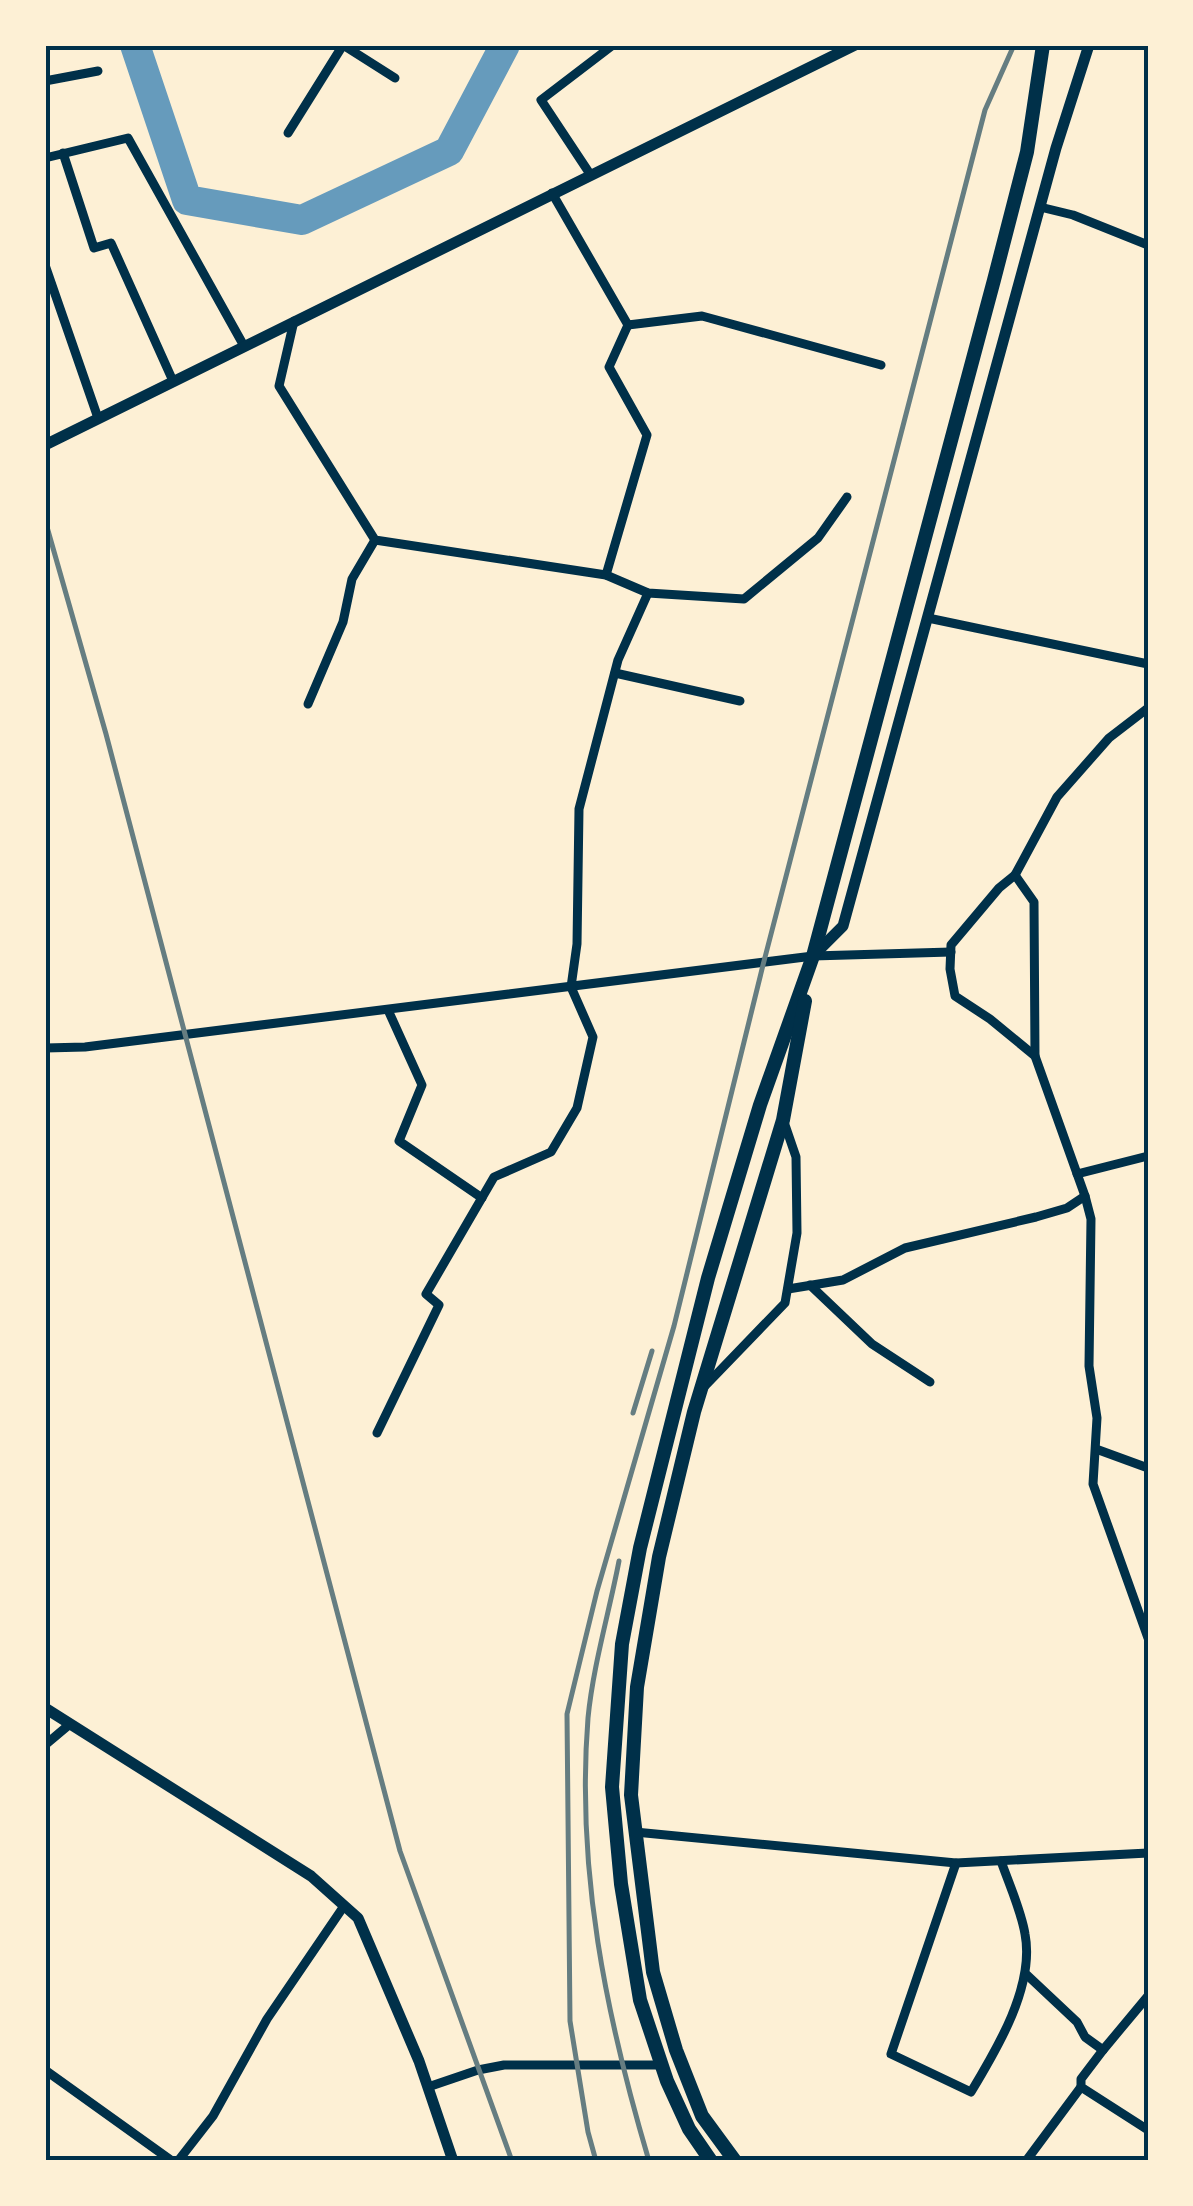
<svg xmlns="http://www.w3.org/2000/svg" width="1193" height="2206" viewBox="0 0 1193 2206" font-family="'Playfair Display',serif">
<rect width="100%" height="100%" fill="#fdf0d5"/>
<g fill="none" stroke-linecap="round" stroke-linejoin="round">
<polyline stroke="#669bbc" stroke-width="30" points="135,45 187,200 302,220 449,151 505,45"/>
<g stroke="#003049" stroke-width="9">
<polyline points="343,45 395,78"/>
<polyline points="45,81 98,71"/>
<polyline points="288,133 343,45"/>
<polyline points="63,153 94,248 111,243 173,381"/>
<polyline points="45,158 128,138 244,346"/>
<polyline points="590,174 541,100 613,45"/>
<polyline points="552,193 628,325 702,316 881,365"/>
<polyline points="1040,207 1073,215 1148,245"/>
<polyline points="45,265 98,418"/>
<polyline points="294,321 279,386 375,540 606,575 648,593 744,599 818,538 847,497"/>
<polyline points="606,575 647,435 609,367 628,325"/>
<polyline points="928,618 1148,664"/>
<polyline points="615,673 740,701"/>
<polyline points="308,704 343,622 352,579 375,540"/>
<polyline points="1148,708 1109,738 1057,797 1015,875 999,888 951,945 950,969 955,996 990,1019 1035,1056 1085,1196 1091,1219 1089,1366 1097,1418 1093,1484 1148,1638"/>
<polyline points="1015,875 1034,902 1035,1056"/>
<polyline points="388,1010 422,1085 399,1141 482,1198"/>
<polyline points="45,1048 85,1047 813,956 951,952"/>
<polyline points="1077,1174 1148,1156"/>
<polyline points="810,1285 872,1344 930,1382"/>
<polyline points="788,1289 843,1280 905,1248 1036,1217 1067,1208 1085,1196"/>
<polyline points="705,1386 785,1303 797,1233 796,1157 784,1122"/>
<polyline points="377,1433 439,1305 426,1294 494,1177 551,1152 577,1108 593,1037 571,987 577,944 579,809 618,660 648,593"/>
<polyline points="1096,1449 1148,1468"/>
<polyline points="45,1745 70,1724"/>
<polyline points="635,1832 956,1863 1148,1853"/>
<path d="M956 1863 891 2054 971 2092C997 2049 1035 1986 1025 1934 1021 1910 1009 1884 1001 1861"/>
<polyline points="1027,1975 1077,2022 1085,2037 1103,2050 1148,1996"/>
<polyline points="1103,2050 1081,2079 1081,2087 1148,2130"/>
<polyline points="45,2070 172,2161"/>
<polyline points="428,2087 478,2070 504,2065 662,2065"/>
<polyline points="178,2161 213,2116 267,2019 344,1906"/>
<polyline points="1026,2161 1081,2087"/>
</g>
<g stroke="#003049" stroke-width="11">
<polyline points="45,445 855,45"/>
<polyline points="814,955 843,926 1056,148 1089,45"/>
<polyline points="45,1708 311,1876 358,1918 419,2061 453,2161"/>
</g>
<g stroke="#003049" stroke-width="14">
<polyline points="711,2161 689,2129 667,2081 640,2000 621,1884 612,1787 622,1644 640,1548 708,1278 760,1105 813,956 994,280 1027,152 1043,45"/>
<polyline points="735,2161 702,2116 676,2050 653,1972 631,1795 637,1687 659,1557 694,1412 783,1120 805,1001"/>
</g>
<g stroke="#657d81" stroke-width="5">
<polyline points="45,520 106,734 400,1851 512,2161"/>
<polyline points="633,1413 652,1351"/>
<path d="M619 1561C609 1613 593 1666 588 1718 576 1870 606 2016 649 2161"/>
<polyline points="596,2161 588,2132 570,2021 567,1714 597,1591 674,1326 763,965 985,110 1014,45"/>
</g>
</g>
<rect width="1193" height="2206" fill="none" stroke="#fdf0d5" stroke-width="95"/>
<rect x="48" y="48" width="1098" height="2110" fill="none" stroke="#003049" stroke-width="4"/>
</svg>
